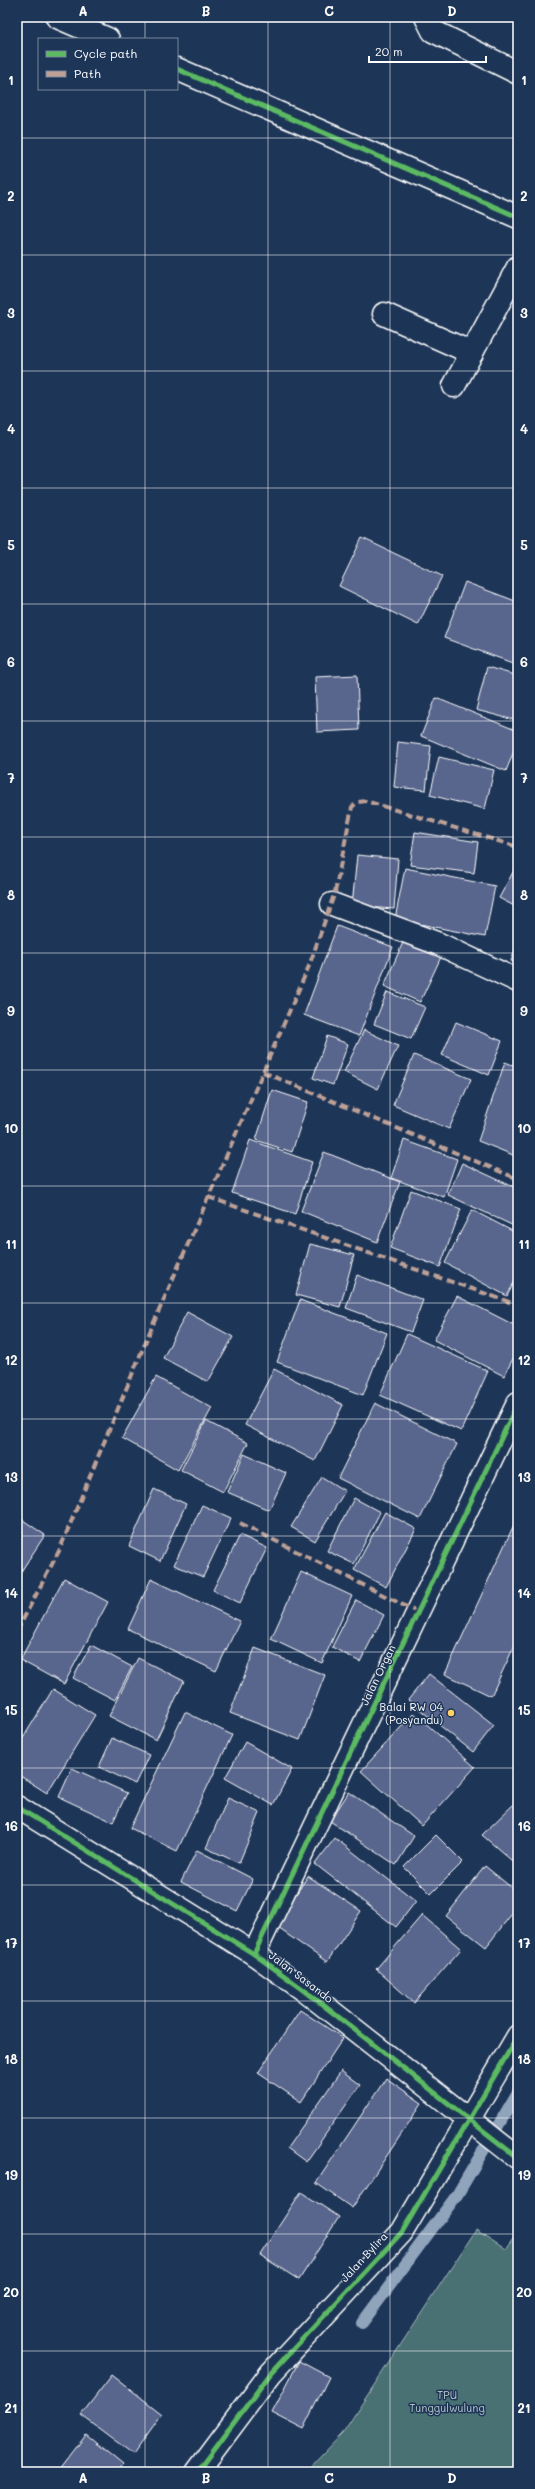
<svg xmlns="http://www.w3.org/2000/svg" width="535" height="2489" viewBox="0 0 535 2489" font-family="Mali,sans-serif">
<rect width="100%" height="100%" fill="#1d3557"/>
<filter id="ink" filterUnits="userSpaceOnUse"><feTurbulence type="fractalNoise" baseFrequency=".025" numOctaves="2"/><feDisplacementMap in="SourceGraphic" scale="8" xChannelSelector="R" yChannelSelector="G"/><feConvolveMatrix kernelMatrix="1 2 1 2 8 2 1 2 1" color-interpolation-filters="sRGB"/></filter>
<g filter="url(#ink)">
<polygon fill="#496f73" stroke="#a4b7b9" points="476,2230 505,2249 518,2231 518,2472 306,2472 342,2434"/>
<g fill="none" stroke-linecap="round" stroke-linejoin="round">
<polyline stroke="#90a4bb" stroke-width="12" points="362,2323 457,2195 518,2092"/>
</g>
<g fill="#59658d" stroke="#fff">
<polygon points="362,538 442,576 418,625 339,586"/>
<polygon points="465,582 518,602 518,665 444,638"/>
<polygon points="487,667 518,676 518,721 476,710"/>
<polygon points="357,675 359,730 317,732 315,677"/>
<polygon points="436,698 518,731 518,741 506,771 421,736"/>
<polygon points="398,742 431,746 426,790 394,787"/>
<polygon points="439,757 494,770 485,809 430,795"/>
<polygon points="415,832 478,842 474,873 410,865"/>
<polygon points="357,855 398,859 394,909 352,906"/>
<polygon points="518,863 518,908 499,898"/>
<polygon points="405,868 495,886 485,937 395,919"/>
<polygon points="337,926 393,947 359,1036 304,1015"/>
<polygon points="404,940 441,957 420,1002 384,986"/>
<polygon points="518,942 518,964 511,961"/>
<polygon points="387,992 425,1007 411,1039 374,1024"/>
<polygon points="456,1022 502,1041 489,1075 442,1055"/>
<polygon points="364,1030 398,1046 378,1089 344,1072"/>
<polygon points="327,1036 348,1044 333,1085 313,1078"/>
<polygon points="414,1055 471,1079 449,1129 393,1105"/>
<polygon points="505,1062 518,1067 518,1157 478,1141"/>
<polygon points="272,1090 308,1102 292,1152 256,1140"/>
<polygon points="250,1140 312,1162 295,1214 232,1193"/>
<polygon points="404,1140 457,1159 444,1197 391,1178"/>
<polygon points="324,1152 400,1182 377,1242 301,1211"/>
<polygon points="462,1163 518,1189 518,1228 448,1195"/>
<polygon points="411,1190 461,1209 440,1267 390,1248"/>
<polygon points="472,1210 518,1234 518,1275 507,1296 445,1263"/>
<polygon points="310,1244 354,1255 340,1307 296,1295"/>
<polygon points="357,1275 423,1300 411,1332 346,1308"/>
<polygon points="457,1296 518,1327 518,1349 504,1376 434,1340"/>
<polygon points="300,1300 387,1333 363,1395 277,1362"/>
<polygon points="187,1312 233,1337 208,1382 163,1358"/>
<polygon points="407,1334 488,1371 461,1431 380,1395"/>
<polygon points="274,1369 343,1405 315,1461 245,1425"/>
<polygon points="156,1377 212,1408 178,1470 122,1438"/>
<polygon points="375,1403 457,1444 420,1519 338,1478"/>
<polygon points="206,1421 248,1443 223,1492 181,1470"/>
<polygon points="244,1454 286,1473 269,1510 227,1492"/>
<polygon points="322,1477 345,1491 315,1541 291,1527"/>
<polygon points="154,1489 186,1504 160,1561 129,1546"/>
<polygon points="354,1498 380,1512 354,1564 327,1551"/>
<polygon points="202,1505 231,1518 203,1577 174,1565"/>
<polygon points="385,1512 416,1529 386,1587 354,1570"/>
<polygon points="17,1516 45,1535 18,1576 17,1576"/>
<polygon points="518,1516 518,1638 491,1696 445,1674"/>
<polygon points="240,1535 267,1548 240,1603 213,1590"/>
<polygon points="301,1572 352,1596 322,1663 271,1639"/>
<polygon points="64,1578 108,1602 64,1684 20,1660"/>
<polygon points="151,1579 240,1621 216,1671 128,1629"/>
<polygon points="356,1600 384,1615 360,1662 332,1647"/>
<polygon points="91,1645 132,1667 115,1700 73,1678"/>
<polygon points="255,1648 325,1675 300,1740 230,1713"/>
<polygon points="138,1658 184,1681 156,1740 109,1716"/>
<polygon points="429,1674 494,1725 473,1752 408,1700"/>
<polygon points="53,1689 95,1715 47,1793 17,1774 17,1748"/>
<polygon points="185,1712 232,1735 177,1851 130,1828"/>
<polygon points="414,1713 475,1767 422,1826 361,1771"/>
<polygon points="112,1738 149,1755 135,1784 99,1767"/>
<polygon points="245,1742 292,1769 273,1805 225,1778"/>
<polygon points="72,1768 127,1793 113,1822 59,1797"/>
<polygon points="349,1792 414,1836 396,1865 330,1821"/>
<polygon points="228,1798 260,1813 239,1863 206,1848"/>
<polygon points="517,1801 518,1802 518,1866 482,1835"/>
<polygon points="436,1835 463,1862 431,1894 404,1867"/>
<polygon points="335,1838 416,1901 396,1927 315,1864"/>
<polygon points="197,1850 253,1879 237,1911 181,1882"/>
<polygon points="485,1866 518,1893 518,1906 486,1947 446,1916"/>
<polygon points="308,1876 361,1911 327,1962 275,1926"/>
<polygon points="422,1915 461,1949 414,2003 376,1969"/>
<polygon points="300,2010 343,2038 301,2102 258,2073"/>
<polygon points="341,2071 360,2085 306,2162 287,2148"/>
<polygon points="386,2078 422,2103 352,2208 316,2183"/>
<polygon points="301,2192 339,2217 299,2280 260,2255"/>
<polygon points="299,2361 329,2377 303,2429 272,2413"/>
<polygon points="112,2375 162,2414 133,2454 81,2415"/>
<polygon points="86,2435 123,2465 117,2472 58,2471"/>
</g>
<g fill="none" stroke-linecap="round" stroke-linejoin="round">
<defs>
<g id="street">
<polyline points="57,17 108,39"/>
<polyline points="426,17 433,31 518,73"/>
<polyline points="177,69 518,217"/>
<polyline points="384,314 472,353"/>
<polyline points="454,386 518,267"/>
<polyline points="332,904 439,944 518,981"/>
<polyline points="254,1954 518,1403"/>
<polyline points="197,2472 271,2373 402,2232 518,2036"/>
</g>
<polyline id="secondary" points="17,1807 254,1954 304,1990 518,2158"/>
</defs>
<use href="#street" stroke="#fff" stroke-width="25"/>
<use href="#secondary" stroke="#fff" stroke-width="25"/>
<use href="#street" stroke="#1d3557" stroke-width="22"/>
<use href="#secondary" stroke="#1d3557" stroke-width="22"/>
<g stroke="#bda197" stroke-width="4" stroke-dasharray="8 4" stroke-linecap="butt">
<polyline points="263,1072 518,1179"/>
<polyline points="208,1197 518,1305"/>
<polyline points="240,1523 419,1613"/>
<polyline points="17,1631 59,1551 151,1329 309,966 335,892 352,807 358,802 366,801 518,847"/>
</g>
<defs>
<g id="cycleway">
<polyline points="177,69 518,217"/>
<polyline points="17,1807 254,1954 304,1990 518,2158"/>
<polyline points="254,1954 518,1403"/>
<polyline points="197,2472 271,2373 402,2232 518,2036"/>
</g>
</defs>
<use href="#cycleway" stroke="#1d3557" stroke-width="8"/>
<use href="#cycleway" stroke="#5cba63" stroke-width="5"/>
</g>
</g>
<path fill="none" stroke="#fff" stroke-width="1" stroke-opacity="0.55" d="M145 17V39M268 17V2472M390 17V2472M145 89V2472M17 138H518M17 255H518M17 371H518M17 488H518M17 604H518M17 721H518M17 837H518M17 953H518M17 1070H518M17 1186H518M17 1303H518M17 1419H518M17 1536H518M17 1652H518M17 1768H518M17 1885H518M17 2001H518M17 2118H518M17 2234H518M17 2351H518"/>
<circle fill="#ffd166" stroke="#1d3557" stroke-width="1.5" cx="451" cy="1713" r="4"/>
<g text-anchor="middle" stroke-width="3" stroke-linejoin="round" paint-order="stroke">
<g font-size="11" fill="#fff" stroke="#1d3557">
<text transform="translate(378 1675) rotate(-64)" y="4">Jalan Organ</text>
<text transform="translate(301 1977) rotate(37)" y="4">Jalan Sasando</text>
<text transform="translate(364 2257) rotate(-47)" y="4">Jalan Bylira</text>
</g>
<g font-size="11" fill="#fff" stroke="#1d3557" text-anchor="end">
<text x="443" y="1711">Balai RW 04<tspan x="443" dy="13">(Posyandu)</tspan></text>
</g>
<g font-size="11" fill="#b6c5c7" stroke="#1d3557">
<text x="447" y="2399">TPU<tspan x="447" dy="13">Tunggulwulung</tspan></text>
</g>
</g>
<rect width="535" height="2489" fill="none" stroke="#1d3557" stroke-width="44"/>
<rect x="38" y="38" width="140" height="52" fill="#1d3557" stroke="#77869a"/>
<rect x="46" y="51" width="20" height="6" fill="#5cba63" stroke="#77869a"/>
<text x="74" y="58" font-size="12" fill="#ffffff">Cycle path</text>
<rect x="46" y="71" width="20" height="6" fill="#bda197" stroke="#77869a"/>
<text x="74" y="78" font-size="12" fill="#ffffff">Path</text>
<path d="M369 56v6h117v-6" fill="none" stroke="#ffffff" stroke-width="2"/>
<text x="375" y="56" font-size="12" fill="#ffffff" stroke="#1d3557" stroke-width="3" paint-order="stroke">20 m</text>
<rect x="22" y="22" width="491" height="2445" fill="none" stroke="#fff" stroke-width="1.5"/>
<g font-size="13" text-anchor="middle" font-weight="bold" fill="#fff">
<text x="83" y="16">A</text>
<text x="206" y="16">B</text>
<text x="329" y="16">C</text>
<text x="452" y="16">D</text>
<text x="11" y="85">1</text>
<text x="524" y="85">1</text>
<text x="11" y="201">2</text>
<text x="524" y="201">2</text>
<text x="11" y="318">3</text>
<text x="524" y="318">3</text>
<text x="11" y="434">4</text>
<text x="524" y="434">4</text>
<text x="11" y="550">5</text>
<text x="524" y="550">5</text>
<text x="11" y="667">6</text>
<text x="524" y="667">6</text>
<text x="11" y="783">7</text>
<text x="524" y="783">7</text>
<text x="11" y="900">8</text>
<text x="524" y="900">8</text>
<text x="11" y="1016">9</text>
<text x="524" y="1016">9</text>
<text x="11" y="1133">10</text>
<text x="524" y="1133">10</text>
<text x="11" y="1249">11</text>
<text x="524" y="1249">11</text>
<text x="11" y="1365">12</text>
<text x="524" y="1365">12</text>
<text x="11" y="1482">13</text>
<text x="524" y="1482">13</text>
<text x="11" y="1598">14</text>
<text x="524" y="1598">14</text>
<text x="11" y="1715">15</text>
<text x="524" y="1715">15</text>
<text x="11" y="1831">16</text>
<text x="524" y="1831">16</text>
<text x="11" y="1948">17</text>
<text x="524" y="1948">17</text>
<text x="11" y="2064">18</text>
<text x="524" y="2064">18</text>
<text x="11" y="2180">19</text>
<text x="524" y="2180">19</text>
<text x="11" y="2297">20</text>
<text x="524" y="2297">20</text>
<text x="11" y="2413">21</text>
<text x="524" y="2413">21</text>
<text x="83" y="2483">A</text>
<text x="206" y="2483">B</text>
<text x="329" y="2483">C</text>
<text x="452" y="2483">D</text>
</g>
</svg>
